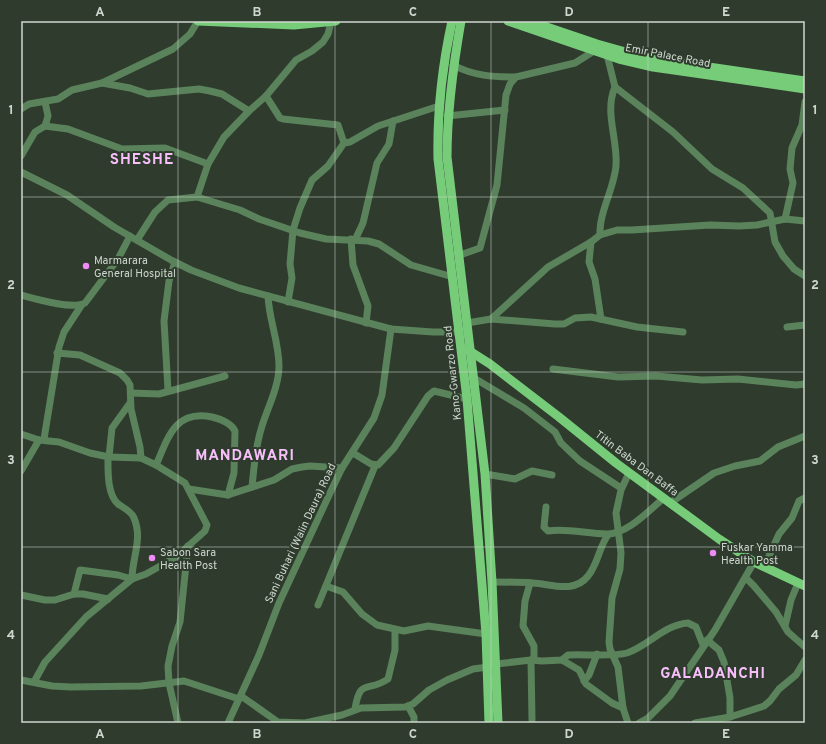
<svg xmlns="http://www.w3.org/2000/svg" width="826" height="744" viewBox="0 0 826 744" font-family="Overpass,sans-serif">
<rect width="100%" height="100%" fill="#2e3b2d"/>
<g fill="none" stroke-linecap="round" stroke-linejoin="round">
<g stroke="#5a825b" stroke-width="7">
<polyline points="607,55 615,87 673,132 712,169 743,188 770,213 775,242 783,256 794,269 805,276"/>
<path d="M453 65C474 76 493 77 516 77"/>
<polyline points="102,83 130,88 148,94 199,89 210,91 222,94 249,111"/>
<polyline points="266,96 280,118 283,119 338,125 344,143"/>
<polyline points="21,109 29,104 58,99 72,90 102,83 173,49 190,34 198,21"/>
<polyline points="447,116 505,110"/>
<polyline points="45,126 48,116 45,102"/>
<polyline points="21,156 35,132 45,126 68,129 122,149 165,148 208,164"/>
<polyline points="21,172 67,195 114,227 171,260 191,270 239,288 391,329 433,332 463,332"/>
<polyline points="197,197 240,210 259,219 300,233 326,239 368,241 379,244 411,265 453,277"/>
<polyline points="785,219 793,183 790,169 792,148 802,125 805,102"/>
<path d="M600 235C599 212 614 189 616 166 618 139 604 112 615 87"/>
<polyline points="351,239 353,265 368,306 366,323"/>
<polyline points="137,240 155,212 168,200 197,197 208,164 224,137 249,111 266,96 296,60 312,51 323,42 328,34 331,22"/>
<polyline points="355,240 363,223 377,163 389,144 393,121"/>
<polyline points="591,242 589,262 595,279 601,319"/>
<polyline points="460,255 480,248 497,185 506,95 510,84 516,77 575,63 594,51 596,47"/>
<path d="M21 295C36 299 72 310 85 303L118 259 130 236"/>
<polyline points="288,302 292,278 290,264 293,230 300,208 312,180 328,166 344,143 350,142 378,126 439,106"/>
<polyline points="491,319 548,267 591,242 600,235 617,230 632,230 710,225 739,226 757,225 785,219 805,221"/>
<polyline points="467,323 491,319 555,324 564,324 575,318 591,317 637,327 683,332"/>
<polyline points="787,327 805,325"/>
<polyline points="57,353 80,355 120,373 127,380 130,385 131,409 140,447 141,458"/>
<polyline points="553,369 618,377 656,376 702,380 738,379 796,385 805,384"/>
<polyline points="474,378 524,408 555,432 561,443 580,461 621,488"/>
<polyline points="168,390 164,321 169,281 175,262"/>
<polyline points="131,393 159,394 225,376"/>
<polyline points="21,434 39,440 59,442 90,453 109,457 141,458 156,465 185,483 207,525 205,531 176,557 146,574 132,579 86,617 45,662 34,682"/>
<polyline points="44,439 59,347 64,332 81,306"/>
<polyline points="353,453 371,464 378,465 394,448 428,396 434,391 467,399"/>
<polyline points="109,457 112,428 130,403"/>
<path d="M156 465C168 438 175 409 212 417 220 419 231 423 235 431L234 473 228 495"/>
<polyline points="21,471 39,440"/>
<polyline points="485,474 515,479 532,471 552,475"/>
<path d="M252 487C254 466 256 445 262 426 268 407 279 386 279 366 279 342 269 320 268 296"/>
<polyline points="189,489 228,495 274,480 292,469 302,467 310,466 342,468"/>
<polyline points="670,503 714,473 735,466 760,461 778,447 805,436"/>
<path d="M546 507 544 527 548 531C568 528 587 534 607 534 628 534 649 510 664 498"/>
<polyline points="764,567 779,534 792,518 799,501 805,498"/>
<polyline points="746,578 754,586 776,612 788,632 805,647"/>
<path d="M492 582C506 582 519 582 533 583 551 584 574 594 588 576 598 564 599 547 608 535"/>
<polyline points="530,583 525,601 523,626 534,646 534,660"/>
<polyline points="326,586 343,592 362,614 377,625 404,631 428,626 486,634"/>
<path d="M74 594 80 570 118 575 132 579C132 558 143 539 134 518 132 512 124 508 118 504 107 494 108 471 108 457"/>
<polyline points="21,595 45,600 55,600 74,594 83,594 108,599"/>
<polyline points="318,605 375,466"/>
<polyline points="785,626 791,600 798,583"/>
<polyline points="707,640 719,650 724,662 730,698 730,717"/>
<polyline points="531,660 532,720"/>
<polyline points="562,660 579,670 586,684 612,703 623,708"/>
<path d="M496 664 531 660 542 661 562 660 568 655C584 654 613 657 627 653 650 645 663 625 688 623L696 627 703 645"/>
<polyline points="21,680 52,686 71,687 141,686 184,681 239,699"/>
<polyline points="584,681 589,675 597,654"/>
<polyline points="241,696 278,722 305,723 342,715 361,708 405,707 413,704 429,690 447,680 473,669 488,667"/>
<polyline points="408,706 414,717 414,723"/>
<path d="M355 709C360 677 368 693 388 679L395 650V630"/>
<polyline points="178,723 169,683 168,666 172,646 180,622 188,546"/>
<polyline points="228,723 259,655 279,603 330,493 342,468 374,418 382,395 391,329"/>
<polyline points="628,723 623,708 618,667 610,649 609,642 612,598 620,569 621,553 616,513 621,490 629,473"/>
<polyline points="639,723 648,718 670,696 715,630 754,562"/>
<polyline points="695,723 730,717 764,706 770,701 779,689 796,675 805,660"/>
</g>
<g stroke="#77cc7a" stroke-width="9">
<polyline points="198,21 294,25 336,21"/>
<path d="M452 21C442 67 437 112 438 159L467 399 486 634 489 723"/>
<path d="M461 21C453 67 447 110 447 157L485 474 492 582 498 723"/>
<polyline points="508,21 619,59 653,67 805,89"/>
<polyline points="529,21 597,44 647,58 805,81"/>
<polyline points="468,350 490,364 559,417 616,463 719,539 754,562 805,586"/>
</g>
</g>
<path fill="none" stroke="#ced7ce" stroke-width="1" stroke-opacity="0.55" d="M178 21V723M335 21V723M491 21V723M648 21V723M21 197H805M21 372H805M21 547H805"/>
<g fill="#ef8bf6" stroke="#2e3b2d" stroke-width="1.5">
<circle cx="86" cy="266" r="4"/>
<circle cx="713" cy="553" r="4"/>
<circle cx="152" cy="558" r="4"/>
</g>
<g text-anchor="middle" stroke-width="4" stroke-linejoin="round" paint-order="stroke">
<g font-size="11" fill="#ced7ce" stroke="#2e3b2d">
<text transform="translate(668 55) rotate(11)" y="4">Emir Palace Road</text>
<text transform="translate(452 373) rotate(-96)" y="4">Kano-Gwarzo Road</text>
<text transform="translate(637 463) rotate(37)" y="4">Titin Baba Dan Baffa</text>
<text transform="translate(300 533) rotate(-65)" y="4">Sani Buhari (Walin Daura) Road</text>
</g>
<g font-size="11" fill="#ced7ce" stroke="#2e3b2d" text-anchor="start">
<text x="94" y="264">Marmarara<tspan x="94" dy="13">General Hospital</tspan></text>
<text x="721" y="551">Fuskar Yamma<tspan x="721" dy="13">Health Post</tspan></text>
<text x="160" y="556">Sabon Sara<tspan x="160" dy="13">Health Post</tspan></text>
</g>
<g font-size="15" font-weight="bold" letter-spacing="1" fill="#f8c0fb" stroke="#2e3b2d">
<text x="142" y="164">SHESHE</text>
<text x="245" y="460">MANDAWARI</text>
<text x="713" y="678">GALADANCHI</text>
</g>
</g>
<rect width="826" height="744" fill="none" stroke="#2e3b2d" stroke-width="44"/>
<rect x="22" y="22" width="782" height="700" fill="none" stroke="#ced7ce" stroke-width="1.5"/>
<g font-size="13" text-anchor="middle" font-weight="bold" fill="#ced7ce">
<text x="100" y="16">A</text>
<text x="257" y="16">B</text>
<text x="413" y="16">C</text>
<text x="569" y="16">D</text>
<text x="726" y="16">E</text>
<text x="11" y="114">1</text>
<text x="815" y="114">1</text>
<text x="11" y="289">2</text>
<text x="815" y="289">2</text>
<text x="11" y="464">3</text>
<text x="815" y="464">3</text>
<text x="11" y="639">4</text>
<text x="815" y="639">4</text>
<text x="100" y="738">A</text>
<text x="257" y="738">B</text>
<text x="413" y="738">C</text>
<text x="569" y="738">D</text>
<text x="726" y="738">E</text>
</g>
</svg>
